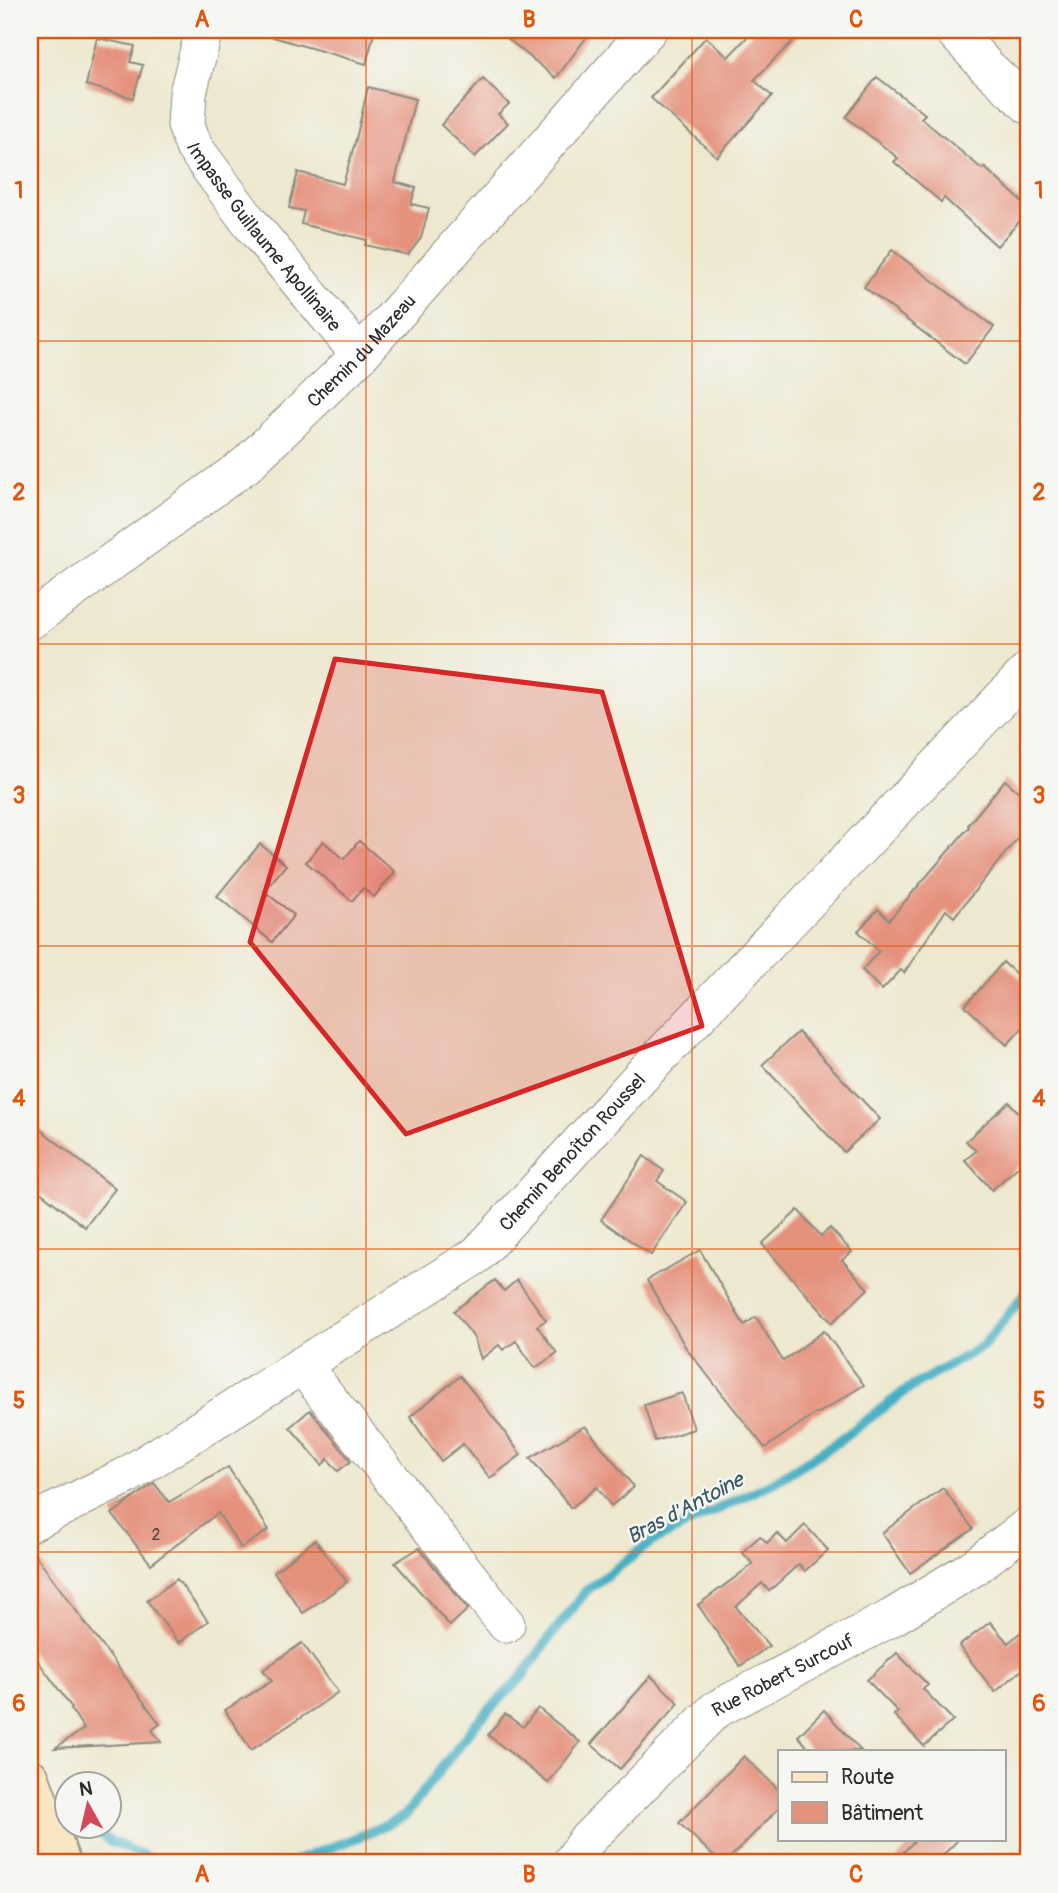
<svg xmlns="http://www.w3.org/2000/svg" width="1058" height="1893" viewBox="0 0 1058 1893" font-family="Pangolin,sans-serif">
<rect width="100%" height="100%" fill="#f6f6f2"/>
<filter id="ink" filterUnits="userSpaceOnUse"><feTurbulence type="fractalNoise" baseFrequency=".0143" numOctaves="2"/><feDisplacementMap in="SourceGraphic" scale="14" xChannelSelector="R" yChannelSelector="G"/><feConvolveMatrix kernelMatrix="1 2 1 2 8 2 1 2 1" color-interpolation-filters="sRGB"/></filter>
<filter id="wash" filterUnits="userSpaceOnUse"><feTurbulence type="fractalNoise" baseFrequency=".00686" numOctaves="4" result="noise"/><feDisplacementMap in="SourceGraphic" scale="28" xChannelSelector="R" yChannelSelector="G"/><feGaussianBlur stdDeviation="1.57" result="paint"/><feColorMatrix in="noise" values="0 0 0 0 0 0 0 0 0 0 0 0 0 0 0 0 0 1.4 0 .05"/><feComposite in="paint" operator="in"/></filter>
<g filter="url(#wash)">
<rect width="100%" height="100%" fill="#ede8cf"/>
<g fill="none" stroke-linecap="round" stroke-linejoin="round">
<g stroke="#44afc3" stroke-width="10">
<polyline points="87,1826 112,1842 161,1863"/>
<polyline points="291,1863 363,1835 405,1816 476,1723 522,1677 550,1637 587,1590 653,1541 774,1482 839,1441 908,1389 983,1346 1028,1290"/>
</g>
</g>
<g id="blocks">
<g fill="#e5927d">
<polygon points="274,30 375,30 366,64 273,37"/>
<polygon points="497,30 592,30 556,78"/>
<polygon points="754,30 804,30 754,80 772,96 717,157 651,98 706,37 728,57"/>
<polygon points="97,38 135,46 130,62 143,65 133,98 86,85"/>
<polygon points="877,77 925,114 921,118 982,169 984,167 1028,207 1028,212 997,246 944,198 941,202 894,162 898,158 846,117"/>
<polygon points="483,79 509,104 498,114 508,123 475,157 441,125"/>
<polygon points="368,87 415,99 395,182 416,188 411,204 429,208 421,238 408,255 365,245 367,240 301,224 304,211 289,208 298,172 343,184 356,139"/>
<polygon points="892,250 994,327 965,364 864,287"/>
<polygon points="1005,780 1028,800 1028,825 954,917 946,910 904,973 901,970 882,990 862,970 879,951 858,931 878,909 889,920 969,827 968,825"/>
<polygon points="323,841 344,859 359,841 395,872 374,897 363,888 352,901 306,862"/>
<polygon points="260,844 286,865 264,891 294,915 272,942 217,896"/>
<polygon points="1003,962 1028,985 1028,1022 1007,1045 965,1006"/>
<polygon points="798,1032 880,1119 844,1152 762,1065"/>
<polygon points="1009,1102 1028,1123 1028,1158 992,1190 965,1160 976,1151 966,1141"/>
<polygon points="30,1121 115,1189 85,1227 30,1184"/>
<polygon points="644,1156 664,1171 657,1181 687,1202 651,1255 601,1220"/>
<polygon points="798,1210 821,1236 830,1228 852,1252 842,1260 868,1289 832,1323 762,1244"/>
<polygon points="700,1250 744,1325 756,1317 783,1361 824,1331 864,1385 817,1414 816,1413 765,1448 686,1348 647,1280"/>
<polygon points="495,1280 504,1291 517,1280 546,1320 537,1326 557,1353 535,1368 516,1341 503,1350 499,1345 481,1359 474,1338 454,1311"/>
<polygon points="460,1376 498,1423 521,1455 490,1478 463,1444 441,1461 410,1417"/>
<polygon points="682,1393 694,1429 655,1441 644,1405"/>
<polygon points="310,1410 351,1461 338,1471 328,1459 322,1465 290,1427"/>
<polygon points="585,1426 634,1487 611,1506 597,1487 571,1508 530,1458"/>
<polygon points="228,1467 269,1530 241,1548 218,1513 151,1564 112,1514 154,1483 169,1502"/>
<polygon points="943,1488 973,1529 910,1573 882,1533"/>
<polygon points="805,1525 828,1550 805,1571 799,1564 769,1591 762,1583 736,1607 769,1646 740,1666 698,1605 753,1564 742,1552 760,1536 767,1543 777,1533 787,1543"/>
<polygon points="315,1540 347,1582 303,1613 274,1572"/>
<polygon points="30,1548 160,1724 152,1730 161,1742 55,1748 84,1729 71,1709 72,1708 30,1650"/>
<polygon points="419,1548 468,1609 450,1626 395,1563"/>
<polygon points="177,1579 208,1621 179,1643 147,1601"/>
<polygon points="990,1622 1008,1643 1028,1626 1028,1665 995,1692 959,1646"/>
<polygon points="302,1643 338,1692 314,1709 251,1750 225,1710 272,1681 263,1670"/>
<polygon points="897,1653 928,1685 923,1689 953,1720 924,1746 894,1715 898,1712 867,1680"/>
<polygon points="651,1676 679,1703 620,1769 591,1744"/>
<polygon points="538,1708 580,1742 548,1783 488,1735 505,1714 523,1727"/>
<polygon points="824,1710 861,1751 811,1751 798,1736"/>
<polygon points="744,1756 780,1791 780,1807 725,1863 721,1863 679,1823"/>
<polygon points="916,1839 959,1839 935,1863 893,1863"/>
</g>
</g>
</g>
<g filter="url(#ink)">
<use href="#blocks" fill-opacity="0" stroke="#8c8a7d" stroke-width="2"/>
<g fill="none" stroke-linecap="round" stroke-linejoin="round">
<defs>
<g id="minor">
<path id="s1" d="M204 30 188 93 186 125 194 147 250 223 360 355"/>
<polyline points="953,30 986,66 1028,105"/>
<path id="s2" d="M30 621 246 465 360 355 648 30"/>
<polyline points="302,1365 506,1624"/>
<path id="s3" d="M30 1523 126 1476 477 1255 645 1072 1028 671"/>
<path id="s4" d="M571 1863 585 1842 715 1710 891 1618 973 1568 1028 1526"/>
</g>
<polyline id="secondary" points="30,1778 61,1863"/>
</defs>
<use href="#minor" stroke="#8c8a7d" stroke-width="39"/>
<use href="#secondary" stroke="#8c8a7d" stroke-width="41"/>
<use href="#minor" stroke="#fff" stroke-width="37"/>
<use href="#secondary" stroke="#fbe6c3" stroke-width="38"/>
</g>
</g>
<path fill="#d62828" fill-opacity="0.2" stroke="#d62828" stroke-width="5" stroke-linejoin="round" d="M335 659 602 692 702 1026 406 1134 250 942Z"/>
<path fill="none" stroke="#df570e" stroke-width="2" stroke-opacity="0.55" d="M366 30V1863M692 30V1863M30 341H1028M30 644H1028M30 946H1028M30 1249H1028M30 1552H1028"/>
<g text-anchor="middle" stroke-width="5" stroke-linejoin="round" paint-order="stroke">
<g font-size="16" fill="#5a4540">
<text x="156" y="1540">2</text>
</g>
<g font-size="19" fill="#2b2b2b" stroke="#f6f6f2">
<text dy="7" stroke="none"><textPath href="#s1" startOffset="234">Impasse Guillaume Apollinaire</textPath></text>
<text dy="7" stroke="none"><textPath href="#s2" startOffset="429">Chemin du Mazeau</textPath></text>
<text dy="7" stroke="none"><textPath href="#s3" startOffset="662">Chemin Benoîton Roussel</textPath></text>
<text dy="7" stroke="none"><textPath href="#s4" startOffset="287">Rue Robert Surcouf</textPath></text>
</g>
<g font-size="21" font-style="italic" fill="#345960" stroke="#f6f6f2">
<text transform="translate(685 1508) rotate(-28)" y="7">Bras d'Antoine</text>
</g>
</g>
<rect width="1058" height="1893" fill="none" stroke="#f6f6f2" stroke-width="77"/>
<rect x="778" y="1750" width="228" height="91" fill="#f6f6f2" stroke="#a5a5a2" stroke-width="2"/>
<rect x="792" y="1772" width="35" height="10" fill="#fbe6c3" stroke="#a5a5a2" stroke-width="2"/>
<text x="841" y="1784" font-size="21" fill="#2b2b2b">Route</text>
<rect x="792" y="1802" width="35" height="21" fill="#e5927d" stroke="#a5a5a2" stroke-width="2"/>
<text x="841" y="1820" font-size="21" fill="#2b2b2b">Bâtiment</text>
<g transform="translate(88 1805) rotate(352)"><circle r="33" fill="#f6f6f2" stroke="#a5a5a2" stroke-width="2"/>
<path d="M0-5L12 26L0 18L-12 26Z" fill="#d1495b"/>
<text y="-10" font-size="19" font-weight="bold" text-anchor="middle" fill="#2b2b2b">N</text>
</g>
<rect x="38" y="38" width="982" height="1816" fill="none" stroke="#df570e" stroke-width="2.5"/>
<g font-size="23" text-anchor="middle" font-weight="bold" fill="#df570e">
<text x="202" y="27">A</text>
<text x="529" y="27">B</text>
<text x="856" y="27">C</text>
<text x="19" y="198">1</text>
<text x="1039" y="198">1</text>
<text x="19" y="500">2</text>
<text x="1039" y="500">2</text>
<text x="19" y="803">3</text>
<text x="1039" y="803">3</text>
<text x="19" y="1106">4</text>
<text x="1039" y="1106">4</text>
<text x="19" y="1408">5</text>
<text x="1039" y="1408">5</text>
<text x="19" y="1711">6</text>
<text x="1039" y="1711">6</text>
<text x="202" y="1882">A</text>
<text x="529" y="1882">B</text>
<text x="856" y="1882">C</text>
</g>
</svg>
